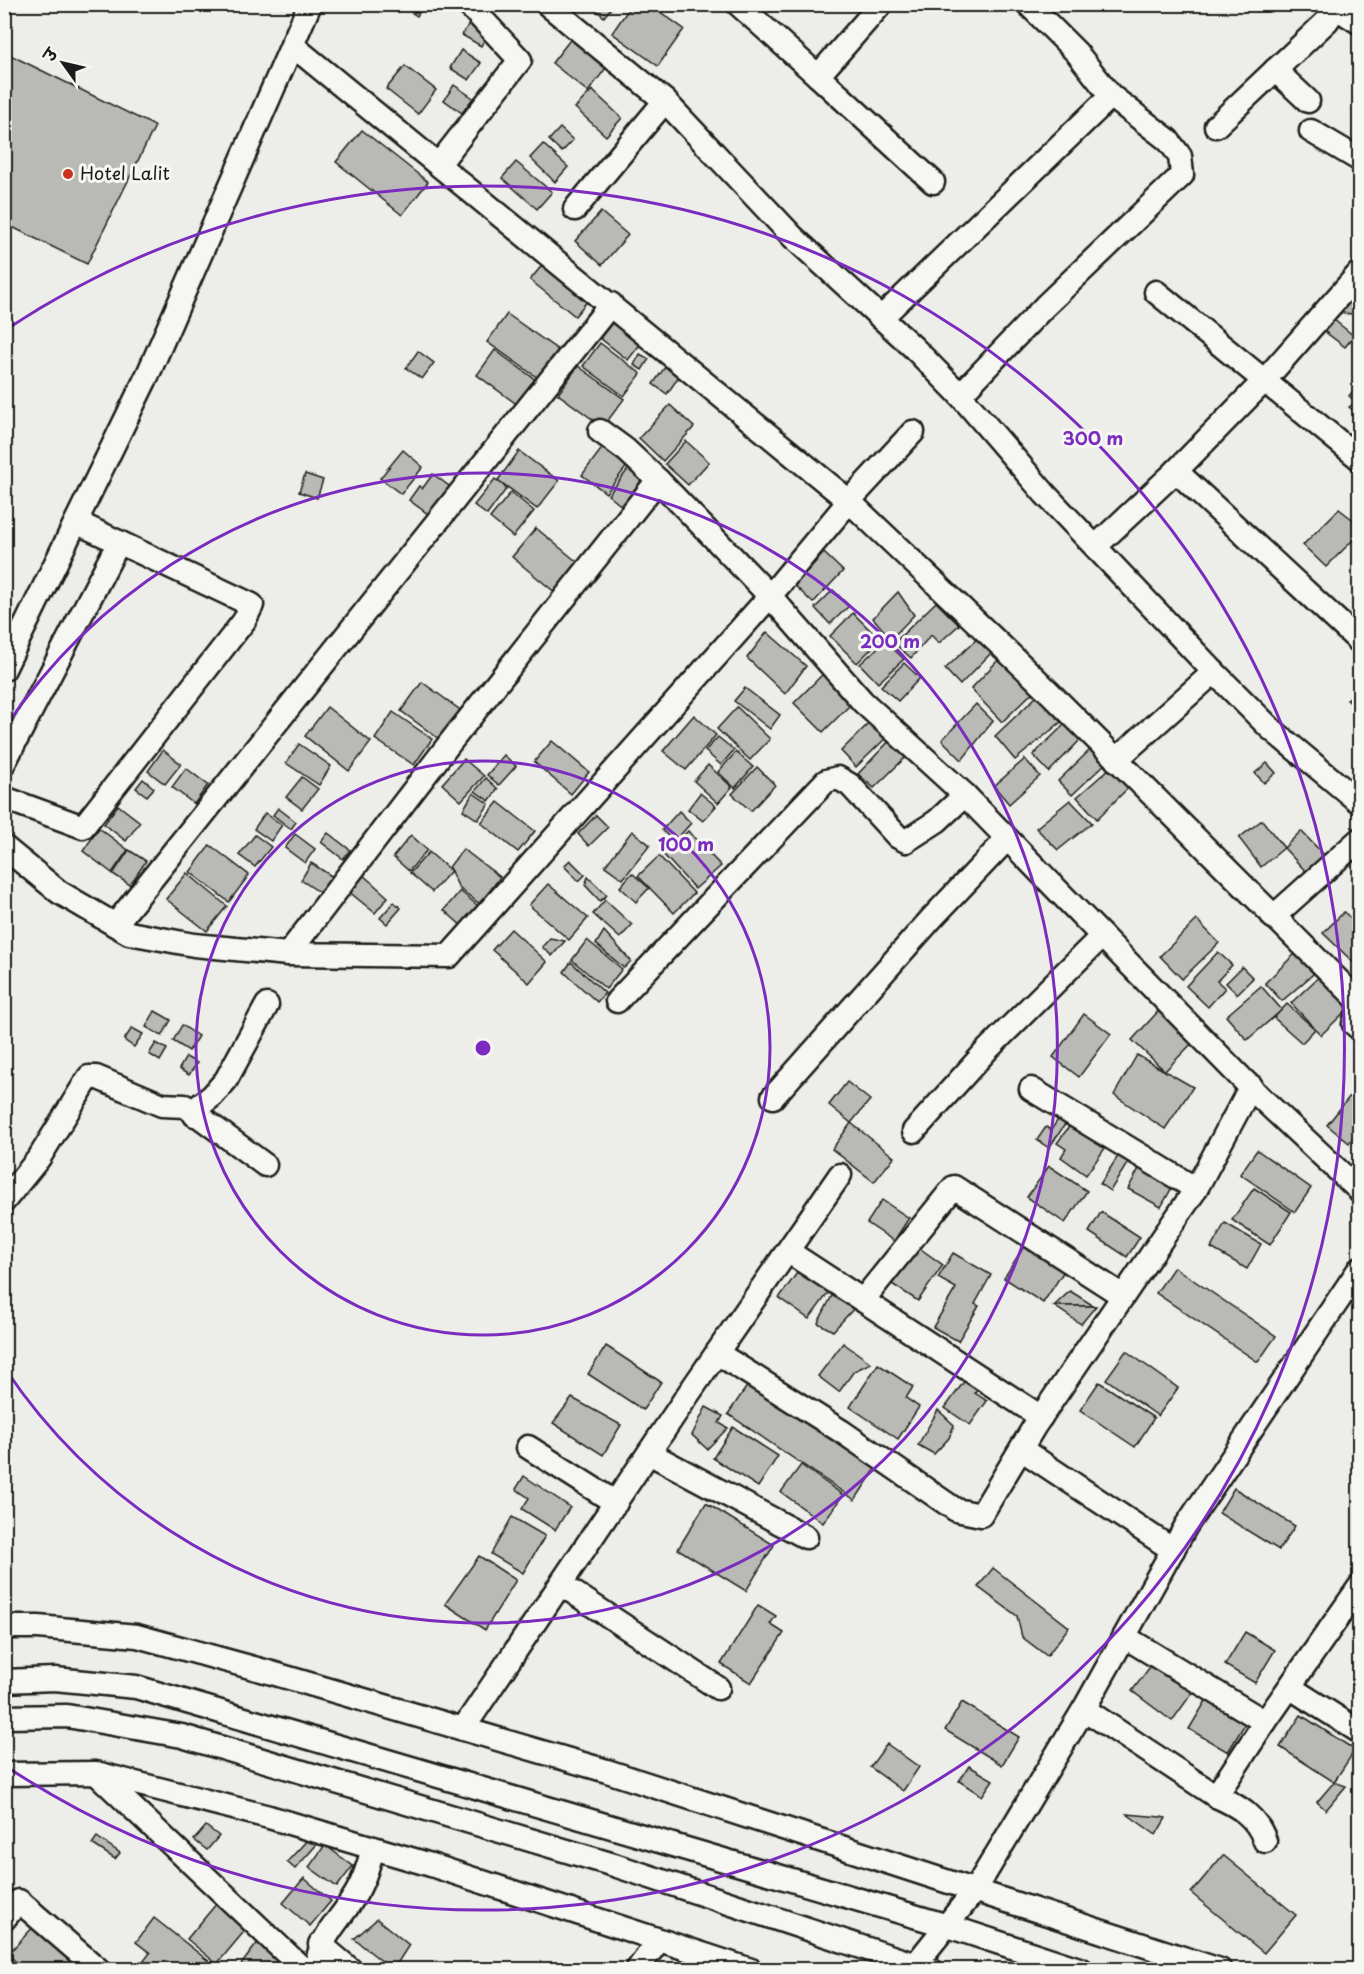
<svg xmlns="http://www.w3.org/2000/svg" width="1364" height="1974" viewBox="0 0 1364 1974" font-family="'Playpen Sans','Playpen Sans Deva',sans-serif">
<rect width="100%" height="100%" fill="#edede9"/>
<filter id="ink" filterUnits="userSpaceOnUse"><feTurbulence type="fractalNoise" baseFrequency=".0167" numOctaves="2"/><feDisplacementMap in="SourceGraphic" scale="12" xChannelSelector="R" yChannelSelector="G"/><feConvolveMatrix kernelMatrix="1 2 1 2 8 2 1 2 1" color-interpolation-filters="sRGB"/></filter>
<g filter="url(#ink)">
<g fill="#b9b9b6" stroke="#1c1c1c" stroke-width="1.5">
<polygon points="409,4 425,4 417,16 406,9"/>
<polygon points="589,4 614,4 604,17"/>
<polygon points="632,4 649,4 684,29 658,66 612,33"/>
<polygon points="470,22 488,33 481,46 462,35"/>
<polygon points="573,36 609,64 588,92 552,63"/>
<polygon points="461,50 481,63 469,80 450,68"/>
<polygon points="4,52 155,126 87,264 4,223"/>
<polygon points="405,66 436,90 418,114 386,89"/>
<polygon points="454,85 473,98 462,113 444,100"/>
<polygon points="592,90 622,118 606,136 575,108"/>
<polygon points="560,128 573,140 562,152 549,140"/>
<polygon points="362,130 428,182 402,215 336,162"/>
<polygon points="543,144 568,167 555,182 530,158"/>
<polygon points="516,162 552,192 537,209 502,178"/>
<polygon points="601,212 628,235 602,265 575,241"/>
<polygon points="549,257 594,293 575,316 530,280"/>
<polygon points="1356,295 1360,297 1360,319 1354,314 1340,313"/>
<polygon points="507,314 558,350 538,378 487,342"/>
<polygon points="618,315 646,337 628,360 600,338"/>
<polygon points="1333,319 1354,336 1345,347 1324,331"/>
<polygon points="600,343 641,374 624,396 583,366"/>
<polygon points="495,350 540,383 522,408 477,375"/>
<polygon points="418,351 434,363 422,379 406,368"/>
<polygon points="640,354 649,359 642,370 634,365"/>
<polygon points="670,360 684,369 667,394 653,384"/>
<polygon points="578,366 624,399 603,427 558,394"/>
<polygon points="1360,383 1360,416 1349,407 1356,402 1349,396"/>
<polygon points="670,405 694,427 663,461 639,438"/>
<polygon points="686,441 709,462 688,485 665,464"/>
<polygon points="603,447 628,465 606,493 582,475"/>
<polygon points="403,450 423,467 401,494 380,478"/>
<polygon points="519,451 559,481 537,509 498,480"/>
<polygon points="630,467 651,484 629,512 608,495"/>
<polygon points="305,474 323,480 317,498 299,492"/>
<polygon points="433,474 453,489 432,517 409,500 419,486 422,489"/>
<polygon points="495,479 507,488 487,515 474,505"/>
<polygon points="511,492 534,511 513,537 490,518"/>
<polygon points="1339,509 1360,525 1360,533 1326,567 1303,545"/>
<polygon points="536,528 581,565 557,594 512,557"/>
<polygon points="824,553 843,571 813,603 794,585"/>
<polygon points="833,590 849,606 830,624 815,608"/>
<polygon points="898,592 914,615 891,639 873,618"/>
<polygon points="936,602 959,625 939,643 931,635 911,658 894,643"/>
<polygon points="853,613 880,640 857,663 830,636"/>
<polygon points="767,632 806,666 785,694 747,658"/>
<polygon points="979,637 993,651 960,685 945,669"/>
<polygon points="885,641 904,659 878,683 860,664"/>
<polygon points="1000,658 1033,692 1002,722 971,689"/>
<polygon points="904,663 920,678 898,701 881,686"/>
<polygon points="825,672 854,701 823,732 794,703"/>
<polygon points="422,682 467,715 446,744 401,711"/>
<polygon points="1360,686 1360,711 1347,700"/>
<polygon points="745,688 780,715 770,729 734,701"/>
<polygon points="1037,696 1061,722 1015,760 995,736"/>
<polygon points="976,704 993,721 962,760 942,740"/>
<polygon points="327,707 371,742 349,771 305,736"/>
<polygon points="737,707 770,739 750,760 717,729"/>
<polygon points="393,712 432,739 414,765 375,739"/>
<polygon points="694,715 716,735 686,770 663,751"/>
<polygon points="873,719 889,735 856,767 841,751"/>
<polygon points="1067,722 1082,738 1049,772 1033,755"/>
<polygon points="894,736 909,754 874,788 858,774"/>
<polygon points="718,737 734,750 721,765 705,751"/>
<polygon points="552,741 589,772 571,794 534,762"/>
<polygon points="299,744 331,766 319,785 286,763"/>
<polygon points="1093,747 1107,762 1072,795 1058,781"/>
<polygon points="163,750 181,764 165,784 148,771"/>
<polygon points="736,752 753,767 735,788 718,772"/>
<polygon points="504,755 516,766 499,785 487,775"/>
<polygon points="464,759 484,776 461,801 442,784"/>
<polygon points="1025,759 1040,776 1009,804 994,786"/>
<polygon points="1267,763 1276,773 1264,783 1255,773"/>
<polygon points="708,765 732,787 718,803 694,781"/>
<polygon points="757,767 775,785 751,811 732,794"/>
<polygon points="186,768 208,785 194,804 172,787"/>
<polygon points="1110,768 1129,787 1097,819 1077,797"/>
<polygon points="302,777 318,789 302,809 286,797"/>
<polygon points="486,778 498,789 489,801 475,791"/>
<polygon points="143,779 154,788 147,796 136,788"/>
<polygon points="473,793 489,804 478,820 463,810"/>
<polygon points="700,793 716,806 703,821 688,809"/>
<polygon points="1070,800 1092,823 1058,850 1036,828"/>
<polygon points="498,802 535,831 518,852 481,823"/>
<polygon points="118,805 140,822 126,841 104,824"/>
<polygon points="278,808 296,822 291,829 273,815"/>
<polygon points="679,811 691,823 674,842 662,830"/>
<polygon points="265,813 282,825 271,841 254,829"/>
<polygon points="596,815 608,827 589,846 578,834"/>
<polygon points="1262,820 1284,848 1261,867 1239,838"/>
<polygon points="99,828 128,850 112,873 83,851"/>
<polygon points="632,831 650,845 623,879 605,866"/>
<polygon points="688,831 721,866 695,889 663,854"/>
<polygon points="1301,831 1328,859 1310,876 1284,848"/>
<polygon points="328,833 350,850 343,859 321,842"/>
<polygon points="295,834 315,849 305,863 285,848"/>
<polygon points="255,835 271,847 255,867 239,855"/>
<polygon points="411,835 427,850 409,871 393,857"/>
<polygon points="210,845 249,875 229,902 190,872"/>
<polygon points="463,849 500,877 480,904 459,888 449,867"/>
<polygon points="129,850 146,861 130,885 113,874"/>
<polygon points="429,852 451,871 432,892 410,873"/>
<polygon points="659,856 694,893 674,913 638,876"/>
<polygon points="570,860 585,875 579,881 564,866"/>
<polygon points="311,863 333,877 322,894 301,880"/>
<polygon points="187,873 227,906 207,931 166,899"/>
<polygon points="632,873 649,888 636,902 620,887"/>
<polygon points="362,874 388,897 375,913 348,891"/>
<polygon points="588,877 607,895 600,901 585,885"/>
<polygon points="548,884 588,918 569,940 529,905"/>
<polygon points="460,891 482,909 465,929 444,910"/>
<polygon points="605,900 632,925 620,938 593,914"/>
<polygon points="394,902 401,908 387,924 380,918"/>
<polygon points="1344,912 1360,927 1360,961 1356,965 1323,933"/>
<polygon points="1197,920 1219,943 1182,979 1160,956"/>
<polygon points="511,929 547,962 529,983 492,950"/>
<polygon points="604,931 631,961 624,968 596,944"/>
<polygon points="550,938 565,941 552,956 542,947"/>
<polygon points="587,940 622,969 606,989 572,960"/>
<polygon points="1299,950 1319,969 1282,1001 1265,983"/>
<polygon points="1218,952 1232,965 1217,981 1225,988 1208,1007 1186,986"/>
<polygon points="571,962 605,993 597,1002 564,972"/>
<polygon points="1242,967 1253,978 1237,994 1226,983"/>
<polygon points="1324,972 1354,1003 1321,1035 1291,1003"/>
<polygon points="1261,986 1282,1010 1247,1040 1226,1016"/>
<polygon points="1287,1004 1315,1029 1302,1043 1274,1018"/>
<polygon points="1164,1005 1198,1037 1165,1071 1132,1040"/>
<polygon points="155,1011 171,1020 162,1036 146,1027"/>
<polygon points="1084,1014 1111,1034 1079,1077 1053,1057"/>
<polygon points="182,1025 198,1036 189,1051 173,1041"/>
<polygon points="132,1028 143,1034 134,1047 124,1040"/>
<polygon points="156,1043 167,1049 160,1061 149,1054"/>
<polygon points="1137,1055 1193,1087 1165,1129 1114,1095"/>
<polygon points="186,1057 197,1063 189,1075 179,1069"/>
<polygon points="847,1082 870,1100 851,1123 829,1105"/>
<polygon points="1350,1096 1360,1104 1360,1129 1349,1143 1327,1125"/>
<polygon points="1059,1118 1066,1123 1049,1148 1037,1140 1046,1127 1051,1130"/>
<polygon points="1074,1120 1108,1144 1086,1175 1061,1157 1066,1149 1057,1143"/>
<polygon points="851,1123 894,1157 874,1182 832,1149"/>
<polygon points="1122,1150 1132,1156 1110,1191 1100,1184"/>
<polygon points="1257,1150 1311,1188 1295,1212 1240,1174"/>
<polygon points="1142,1163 1175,1182 1161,1207 1128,1189"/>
<polygon points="1049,1166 1087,1191 1065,1223 1027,1197"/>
<polygon points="1254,1188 1291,1212 1270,1245 1232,1220"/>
<polygon points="882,1200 909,1218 894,1241 867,1223"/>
<polygon points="1101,1212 1140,1237 1127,1257 1089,1232"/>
<polygon points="1225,1223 1261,1244 1247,1269 1211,1248"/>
<polygon points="1028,1240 1068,1265 1043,1303 1004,1278"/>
<polygon points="918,1247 943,1265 918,1301 892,1284"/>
<polygon points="953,1253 991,1275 975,1304 979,1306 958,1341 933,1327 956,1288 938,1278"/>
<polygon points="802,1266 832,1288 809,1319 779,1298"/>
<polygon points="1174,1267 1276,1336 1258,1362 1156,1293"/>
<polygon points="837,1286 857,1305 833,1331 818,1323"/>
<polygon points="1070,1291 1094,1306 1054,1306"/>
<polygon points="1054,1306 1096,1306 1081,1324"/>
<polygon points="843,1343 871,1363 854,1371 839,1392 818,1376"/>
<polygon points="606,1346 661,1382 643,1410 588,1374"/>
<polygon points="1126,1351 1178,1388 1158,1416 1106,1379"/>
<polygon points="878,1364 913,1387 906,1398 919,1407 898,1439 850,1407"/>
<polygon points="968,1376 981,1385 975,1393 987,1401 970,1425 945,1408"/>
<polygon points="752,1379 879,1464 855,1500 728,1414"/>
<polygon points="1099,1382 1154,1418 1135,1447 1080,1410"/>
<polygon points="572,1398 621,1425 603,1455 553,1423"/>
<polygon points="706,1407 723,1416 719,1423 728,1428 707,1449 692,1435"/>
<polygon points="938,1410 954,1425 949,1438 934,1454 918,1445"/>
<polygon points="733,1427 778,1456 758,1487 713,1458"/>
<polygon points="801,1465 843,1495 823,1523 781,1492"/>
<polygon points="524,1476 570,1507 555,1530 522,1509 529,1498 516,1489"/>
<polygon points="1234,1488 1295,1526 1279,1550 1219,1513"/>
<polygon points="706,1503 774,1545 746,1591 678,1549"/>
<polygon points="512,1517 545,1536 523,1573 491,1554"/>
<polygon points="479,1556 516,1580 485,1630 445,1604"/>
<polygon points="993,1568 1069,1627 1047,1656 1022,1637 1017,1616 978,1587"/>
<polygon points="758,1605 776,1616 770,1624 784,1633 751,1683 721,1664"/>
<polygon points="1245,1632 1275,1650 1255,1683 1225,1665"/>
<polygon points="1155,1660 1195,1689 1172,1721 1132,1691"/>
<polygon points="1207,1699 1246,1722 1228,1752 1189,1729"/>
<polygon points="962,1702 1019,1737 1002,1765 945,1730"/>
<polygon points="1301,1715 1355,1750 1334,1782 1280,1747"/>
<polygon points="887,1744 919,1767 903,1791 870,1767"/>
<polygon points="969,1766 993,1780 982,1796 959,1781"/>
<polygon points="1334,1782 1346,1786 1326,1810 1317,1802"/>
<polygon points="1127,1814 1161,1817 1166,1818 1156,1835"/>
<polygon points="206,1826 219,1836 207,1850 194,1840"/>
<polygon points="312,1835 319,1842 295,1869 287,1862"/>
<polygon points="97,1837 120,1853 115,1859 92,1844"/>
<polygon points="325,1845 353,1866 337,1887 309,1867"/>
<polygon points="1223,1855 1296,1915 1264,1953 1191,1893"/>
<polygon points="304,1878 331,1901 310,1926 283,1903"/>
<polygon points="217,1903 247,1928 217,1964 187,1939"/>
<polygon points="154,1918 211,1963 206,1970 144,1970 140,1966 150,1953 136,1942"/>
<polygon points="377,1919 409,1945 393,1970 354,1939"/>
<polygon points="36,1924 78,1963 71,1970 24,1970 8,1954"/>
<polygon points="262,1937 294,1970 237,1970"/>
</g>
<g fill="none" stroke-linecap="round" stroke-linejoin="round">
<defs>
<g id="minor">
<polyline points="547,4 665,101 575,209"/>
<polyline points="738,4 818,76 881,4"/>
<polyline points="1330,4 1360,23"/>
<polyline points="292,45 849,501 770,596 863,702 965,795 1102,936 986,1051 914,1131"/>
<polyline points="1275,70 1308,101"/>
<polyline points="818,76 933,182"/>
<polyline points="665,101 793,237 913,347 960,395 1045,306 1182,175 1180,156 1168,140 1111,96 1077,53 1028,4"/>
<polyline points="1216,126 1327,21 1336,8"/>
<polyline points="1311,131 1360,160"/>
<polyline points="439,164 520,60 468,4"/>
<polyline points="1156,292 1360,459"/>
<polyline points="881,318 1111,96"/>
<polyline points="960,395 1045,494 1214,672 1270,728 1360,803"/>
<polyline points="600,431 626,450 658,480"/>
<polyline points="913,432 849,501 1035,678 1360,1002"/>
<polyline points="1176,471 1360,642"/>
<polyline points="1096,546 1176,471 1264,381 1360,272"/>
<polyline points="4,669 149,372 310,4"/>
<polyline points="1116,760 1214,672"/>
<polyline points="4,763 119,542"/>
<polyline points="4,798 83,827 244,621 252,605 76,522"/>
<polyline points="4,847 59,892 129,933 194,945 288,954 449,744 658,480 770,596 449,956 288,954"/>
<polyline points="1273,917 1360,839"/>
<polyline points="115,925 611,304"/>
<polyline points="1102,936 1259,1096 1360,1191"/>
<polyline points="617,1001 826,781 838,778 850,785 898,837 906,841 937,821 965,795"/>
<polyline points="1360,1006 1354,1024 1360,1029"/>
<polyline points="773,1097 932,918 1007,839"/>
<polyline points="195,1115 194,1110 212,1096 226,1080 267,1005"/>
<polyline points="1196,1189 1251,1086"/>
<polyline points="4,1201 39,1158 89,1077 96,1077 162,1105 185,1106 265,1165"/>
<polyline points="789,1252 1041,1417"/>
<polyline points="863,1300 954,1187 1123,1296"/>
<polyline points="717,1353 844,1433 956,1510 981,1515 1034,1427 1196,1189 1031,1089"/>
<polyline points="528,1447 616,1503"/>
<polyline points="1021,1449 1173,1550"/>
<polyline points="649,1453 806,1537"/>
<polyline points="562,1585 718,1688"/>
<polyline points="4,1627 38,1627 137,1636 272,1673 607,1771 1220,1970"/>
<polyline points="1125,1637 1265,1722 1360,1586"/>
<polyline points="4,1681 55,1679 136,1687 948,1926 1082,1970"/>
<polyline points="1291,1688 1360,1732"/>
<polyline points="1084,1709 1216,1796 1265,1722"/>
<polyline points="4,1717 67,1716 182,1736 614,1865 931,1970"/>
<polyline points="463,1729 687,1396 840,1175"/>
<polyline points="4,1774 96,1773 269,1817 431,1865 751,1970"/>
<polyline points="98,1775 304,1970"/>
<path d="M1216 1796C1239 1806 1257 1817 1265 1841"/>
<polyline points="4,1919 19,1901 99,1970"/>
<polyline points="320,1944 351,1970"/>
<path d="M315 1970C322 1934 333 1929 352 1900 363 1884 368 1867 373 1848"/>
<polyline points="637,1970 659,1940"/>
<polyline points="911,1970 975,1890 1084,1709 1186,1526 1360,1268"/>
</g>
</defs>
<use href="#minor" stroke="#1c1c1c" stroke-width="27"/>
<use href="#minor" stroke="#f6f6f2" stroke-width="22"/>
</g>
</g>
<g fill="none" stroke="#7b2cbf" stroke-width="3">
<circle cx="483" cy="1048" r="287"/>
<path d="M6 726A575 575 0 1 1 6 1370"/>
<path d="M7 329A862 862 0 1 1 7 1767"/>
</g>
<circle fill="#c8321e" stroke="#f6f6f2" stroke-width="2" cx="68" cy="174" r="6"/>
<g text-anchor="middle" stroke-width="6" stroke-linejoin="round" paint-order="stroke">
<g font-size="18" fill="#1c1c1c" stroke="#f6f6f2" text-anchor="start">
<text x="80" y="180">Hotel Lalit</text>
</g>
</g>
<circle cx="483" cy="1048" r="9" fill="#7b2cbf" stroke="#f6f6f2" stroke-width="3"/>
<g font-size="18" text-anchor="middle" font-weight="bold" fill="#7b2cbf" stroke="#f6f6f2" stroke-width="6" stroke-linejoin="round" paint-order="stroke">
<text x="1093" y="445">300 m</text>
<text x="890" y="648">200 m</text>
<text x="686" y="851">100 m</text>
</g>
<rect width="1364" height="1974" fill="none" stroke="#f6f6f2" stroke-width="24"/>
<rect x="12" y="12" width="1340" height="1950" fill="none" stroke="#1c1c1c" stroke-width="2" filter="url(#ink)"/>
<g transform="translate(63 63) rotate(304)" stroke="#f6f6f2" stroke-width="4.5" paint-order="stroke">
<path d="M0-4.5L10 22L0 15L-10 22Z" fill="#1c1c1c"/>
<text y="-9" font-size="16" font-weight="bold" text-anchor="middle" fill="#1c1c1c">उ</text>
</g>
</svg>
